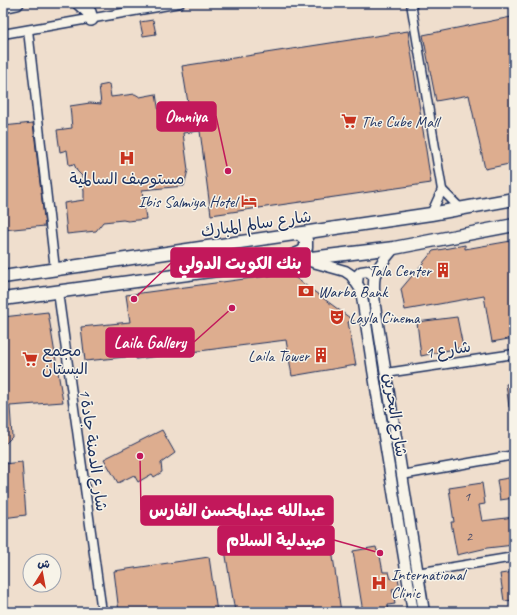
<svg xmlns="http://www.w3.org/2000/svg" width="517" height="615" viewBox="0 0 517 615" font-family="Caveat,'Playpen Sans Arabic',sans-serif">
<rect width="100%" height="100%" fill="#efdecd"/>
<filter id="ink" filterUnits="userSpaceOnUse"><feTurbulence type="fractalNoise" baseFrequency=".025" numOctaves="2"/><feDisplacementMap in="SourceGraphic" scale="8" xChannelSelector="R" yChannelSelector="G"/><feConvolveMatrix kernelMatrix="1 2 1 2 8 2 1 2 1" color-interpolation-filters="sRGB"/></filter>
<g filter="url(#ink)">
<g fill="#ddad8f" stroke="#1b2f5e">
<polygon points="511,17 514,33 514,163 485,169 469,95 436,101 423,35"/>
<polygon points="153,20 156,34 143,36 140,22"/>
<polygon points="408,31 431,183 211,215 200,131 183,133 188,170 184,186 142,190 146,219 128,221 123,220 103,222 96,231 67,234 64,203 84,200 84,191 82,176 77,171 74,164 69,165 67,150 60,152 57,130 72,128 70,106 90,103 101,104 99,86 109,84 111,97 135,94 140,97 156,94 160,119 190,115 182,66"/>
<polygon points="33,123 45,226 3,230 3,126"/>
<polygon points="511,241 514,259 514,338 492,342 484,296 405,310 401,289 433,251 465,245 465,249"/>
<polygon points="289,273 354,321 348,322 356,365 292,376 286,340 136,359 136,356 85,361 81,327 130,322 126,295"/>
<polygon points="48,312 63,402 10,406 12,437 3,446 3,317"/>
<polygon points="457,317 463,347 421,356 417,322"/>
<polygon points="514,383 514,407 509,407 506,384"/>
<polygon points="162,430 175,453 161,463 162,472 154,477 152,474 138,482 134,475 118,483 104,459"/>
<polygon points="22,462 26,515 3,518 3,464"/>
<polygon points="514,477 514,498 500,500 497,480"/>
<polygon points="482,483 485,504 479,505 482,521 514,517 514,545 487,548 457,555 451,522 454,522 449,488"/>
<polygon points="330,536 341,612 235,612 225,550"/>
<polygon points="376,547 377,551 379,551 383,572 389,572 391,579 398,578 400,588 392,589 395,604 388,605 389,612 363,612 353,551"/>
<polygon points="209,557 217,612 119,612 114,571"/>
<polygon points="514,572 514,600 504,601 500,574"/>
</g>
<g fill="none" stroke-linecap="round" stroke-linejoin="round">
<defs>
<g id="minor">
<polyline points="411,3 442,190 431,214"/>
<polyline points="28,30 55,269"/>
<polyline points="3,34 180,3"/>
<polyline points="442,190 461,209"/>
<polyline points="58,292 102,612"/>
<polyline points="386,373 514,354"/>
<polyline points="402,475 514,455"/>
<polyline points="417,573 514,557"/>
</g>
<g id="tertiary">
<path d="M394 248C373 273 372 273 375 306L424 612"/>
<polyline points="306,260 345,271 351,275 361,290 373,370 413,612"/>
<polyline points="357,283 358,275 361,272 368,271 374,276"/>
</g>
<g id="secondary">
<polyline points="288,258 302,252 306,248 306,240 300,234"/>
<polyline points="3,277 431,214 514,199"/>
<polyline points="3,299 278,262 394,248 514,225"/>
</g>
<g id="primary">
<polyline points="79,3 89,12 91,19"/>
<polyline points="3,6 17,3"/>
</g>
</defs>
<use href="#minor" stroke="#1b2f5e" stroke-width="11"/>
<use href="#tertiary" stroke="#1b2f5e" stroke-width="13"/>
<use href="#secondary" stroke="#1b2f5e" stroke-width="15"/>
<use href="#primary" stroke="#1b2f5e" stroke-width="16"/>
<use href="#minor" stroke="#f7f3e8" stroke-width="8"/>
<use href="#tertiary" stroke="#f7f3e8" stroke-width="10"/>
<use href="#secondary" stroke="#f7f3e8" stroke-width="12"/>
<use href="#primary" stroke="#f7f3e8" stroke-width="13"/>
</g>
</g>
<defs>
<symbol id="supermarket-bare" viewBox="-9 -9 18 18"><path d="M-6-5.5h2.5l.6 2H6L4.5 2H-2.5L-4.4-4H-6ZM-1.5 3.2a1.3 1.3 0 1 0 .1 0ZM3 3.2a1.3 1.3 0 1 0 .1 0Z" fill="#c8321e" stroke="#f7f3e8" stroke-width="2.5" paint-order="stroke"/></symbol>
<symbol id="hospital-bare" viewBox="-9 -9 18 18"><path d="M-5-5h3v3.5h4V-5h3V5h-3V1.5h-4V5h-3Z" fill="#c8321e" stroke="#f7f3e8" stroke-width="2.5" paint-order="stroke"/></symbol>
<symbol id="hotel-bare" viewBox="-9 -9 18 18"><path d="M-6-4.5h1.5V1H6V5H4.5V3h-9V5H-6ZM-4 0a1.8 1.8 0 1 1 3.6 0ZM.5 0V-2.5h3Q6-2.5 6 0Z" fill="#c8321e" stroke="#f7f3e8" stroke-width="2.5" paint-order="stroke"/></symbol>
<symbol id="building-bare" viewBox="-9 -9 18 18"><path d="M-4-6H4V6H1V3H-1V6H-4ZM-2.5-4.3h1.7v1.8h-1.7ZM.8-4.3h1.7v1.8H.8ZM-2.5-1h1.7V.8h-1.7ZM.8-1h1.7V.8H.8Z" fill="#c8321e" stroke="#f7f3e8" stroke-width="2.5" paint-order="stroke"/></symbol>
<symbol id="bank-bare" viewBox="-9 -9 18 18"><path d="M-6-4H6V4H-6ZM0-2.3a2.3 2.3 0 1 0 0 4.6a2.3 2.3 0 1 0 0-4.6Z" fill="#c8321e" stroke="#f7f3e8" stroke-width="2.5" paint-order="stroke"/></symbol>
<symbol id="theatre-bare" viewBox="-9 -9 18 18"><path d="M-5-5.5Q0-4 5-5.5V0Q5 5 0 6Q-5 5-5 0ZM-3.3-2.5H-1v1.5H-3.3ZM1-2.5H3.3v1.5H1ZM-2.8 1Q0 5.5 2.8 1Z" fill="#c8321e" stroke="#f7f3e8" stroke-width="2.5" paint-order="stroke"/></symbol>
</defs>
<g fill-rule="evenodd">
<use href="#supermarket-bare" x="338" y="110" width="22" height="22"/>
<use href="#hospital-bare" x="116" y="147" width="22" height="22"/>
<use href="#hotel-bare" x="238" y="190" width="22" height="22"/>
<use href="#building-bare" x="432" y="259" width="22" height="22"/>
<use href="#bank-bare" x="295" y="280" width="22" height="22"/>
<use href="#theatre-bare" x="326" y="306" width="22" height="22"/>
<use href="#building-bare" x="310" y="344" width="22" height="22"/>
<use href="#supermarket-bare" x="19" y="348" width="22" height="22"/>
<use href="#hospital-bare" x="368" y="572" width="22" height="22"/>
</g>
<g text-anchor="middle" stroke-width="3" stroke-linejoin="round" paint-order="stroke">
<g font-size="14" fill="#4c4e6a">
<text x="467" y="501">1</text>
<text x="469" y="541">2</text>
</g>
<g font-size="16" fill="#1b2f5e" stroke="#f7f3e8" text-anchor="start">
<text x="361" y="127">The Cube Mall</text>
<text x="127" y="184" text-anchor="middle">مستوصف السالمية</text>
<text x="237" y="207" text-anchor="end">Ibis Salmiya Hotel</text>
<text x="431" y="276" text-anchor="end">Tala Center</text>
<text x="318" y="297">Warba Bank</text>
<text x="349" y="323">Layla Cinema</text>
<text x="42" y="356">مجمع<tspan x="42" dy="18">البستان</tspan></text>
<text x="309" y="361" text-anchor="end">Laila Tower</text>
<text x="391" y="580">International<tspan x="391" dy="18">Clinic</tspan></text>
</g>
<g font-size="16" fill="#1b2f5e" stroke="#f7f3e8">
<text transform="translate(256 223) rotate(-8)" y="6">شارع سالم المبارك</text>
<text transform="translate(448 349) rotate(-9)" y="6">شارع 1</text>
<text transform="translate(396 415) rotate(81)" y="6">شارع البحرين</text>
<text transform="translate(94 450) rotate(82)" y="6">شارع الدمنة جادة 1</text>
</g>
</g>
<path fill="none" stroke="#c2185b" stroke-width="1.5" d="M228 171L216 116M134 299L171 263M232 308L194 342M140 456L141 510M380 553L334 540"/>
<g fill="#c2185b" stroke="#f7f3e8" stroke-width="1.5">
<circle cx="228" cy="171" r="4"/>
<circle cx="134" cy="299" r="4"/>
<circle cx="232" cy="308" r="4"/>
<circle cx="140" cy="456" r="4"/>
<circle cx="380" cy="553" r="4"/>
</g>
<g fill="#c2185b" stroke="#c2185b" stroke-width="1.5">
<rect x="157" y="102" width="59" height="29" rx="4"/>
<rect x="171" y="248" width="139" height="29" rx="4"/>
<rect x="106" y="328" width="88" height="29" rx="4"/>
<rect x="141" y="496" width="192" height="29" rx="4"/>
<rect x="218" y="526" width="116" height="29" rx="4"/>
</g>
<g font-size="17" text-anchor="middle" font-weight="bold" fill="#fff">
<text x="186" y="122">Omniya</text>
<text x="240" y="269">بنك الكويت الدولي</text>
<text x="150" y="348">Laila Gallery</text>
<text x="237" y="516">عبدالله عبدالمحسن الفارس</text>
<text x="276" y="546">صيدلية السلام</text>
</g>
<rect width="517" height="615" fill="none" stroke="#f7f3e8" stroke-width="16"/>
<rect x="8" y="8" width="501" height="599" fill="none" stroke="#1b2f5e" stroke-width="1.5" filter="url(#ink)"/>
<g transform="translate(42 573) rotate(11)"><circle r="19" fill="#f7f3e8" stroke="#9fa5b1"/>
<path d="M0-3L7 15L0 10L-7 15Z" fill="#c8321e"/>
<text y="-6" font-size="11" font-weight="bold" text-anchor="middle" fill="#1b2f5e">ش</text>
</g>
</svg>
